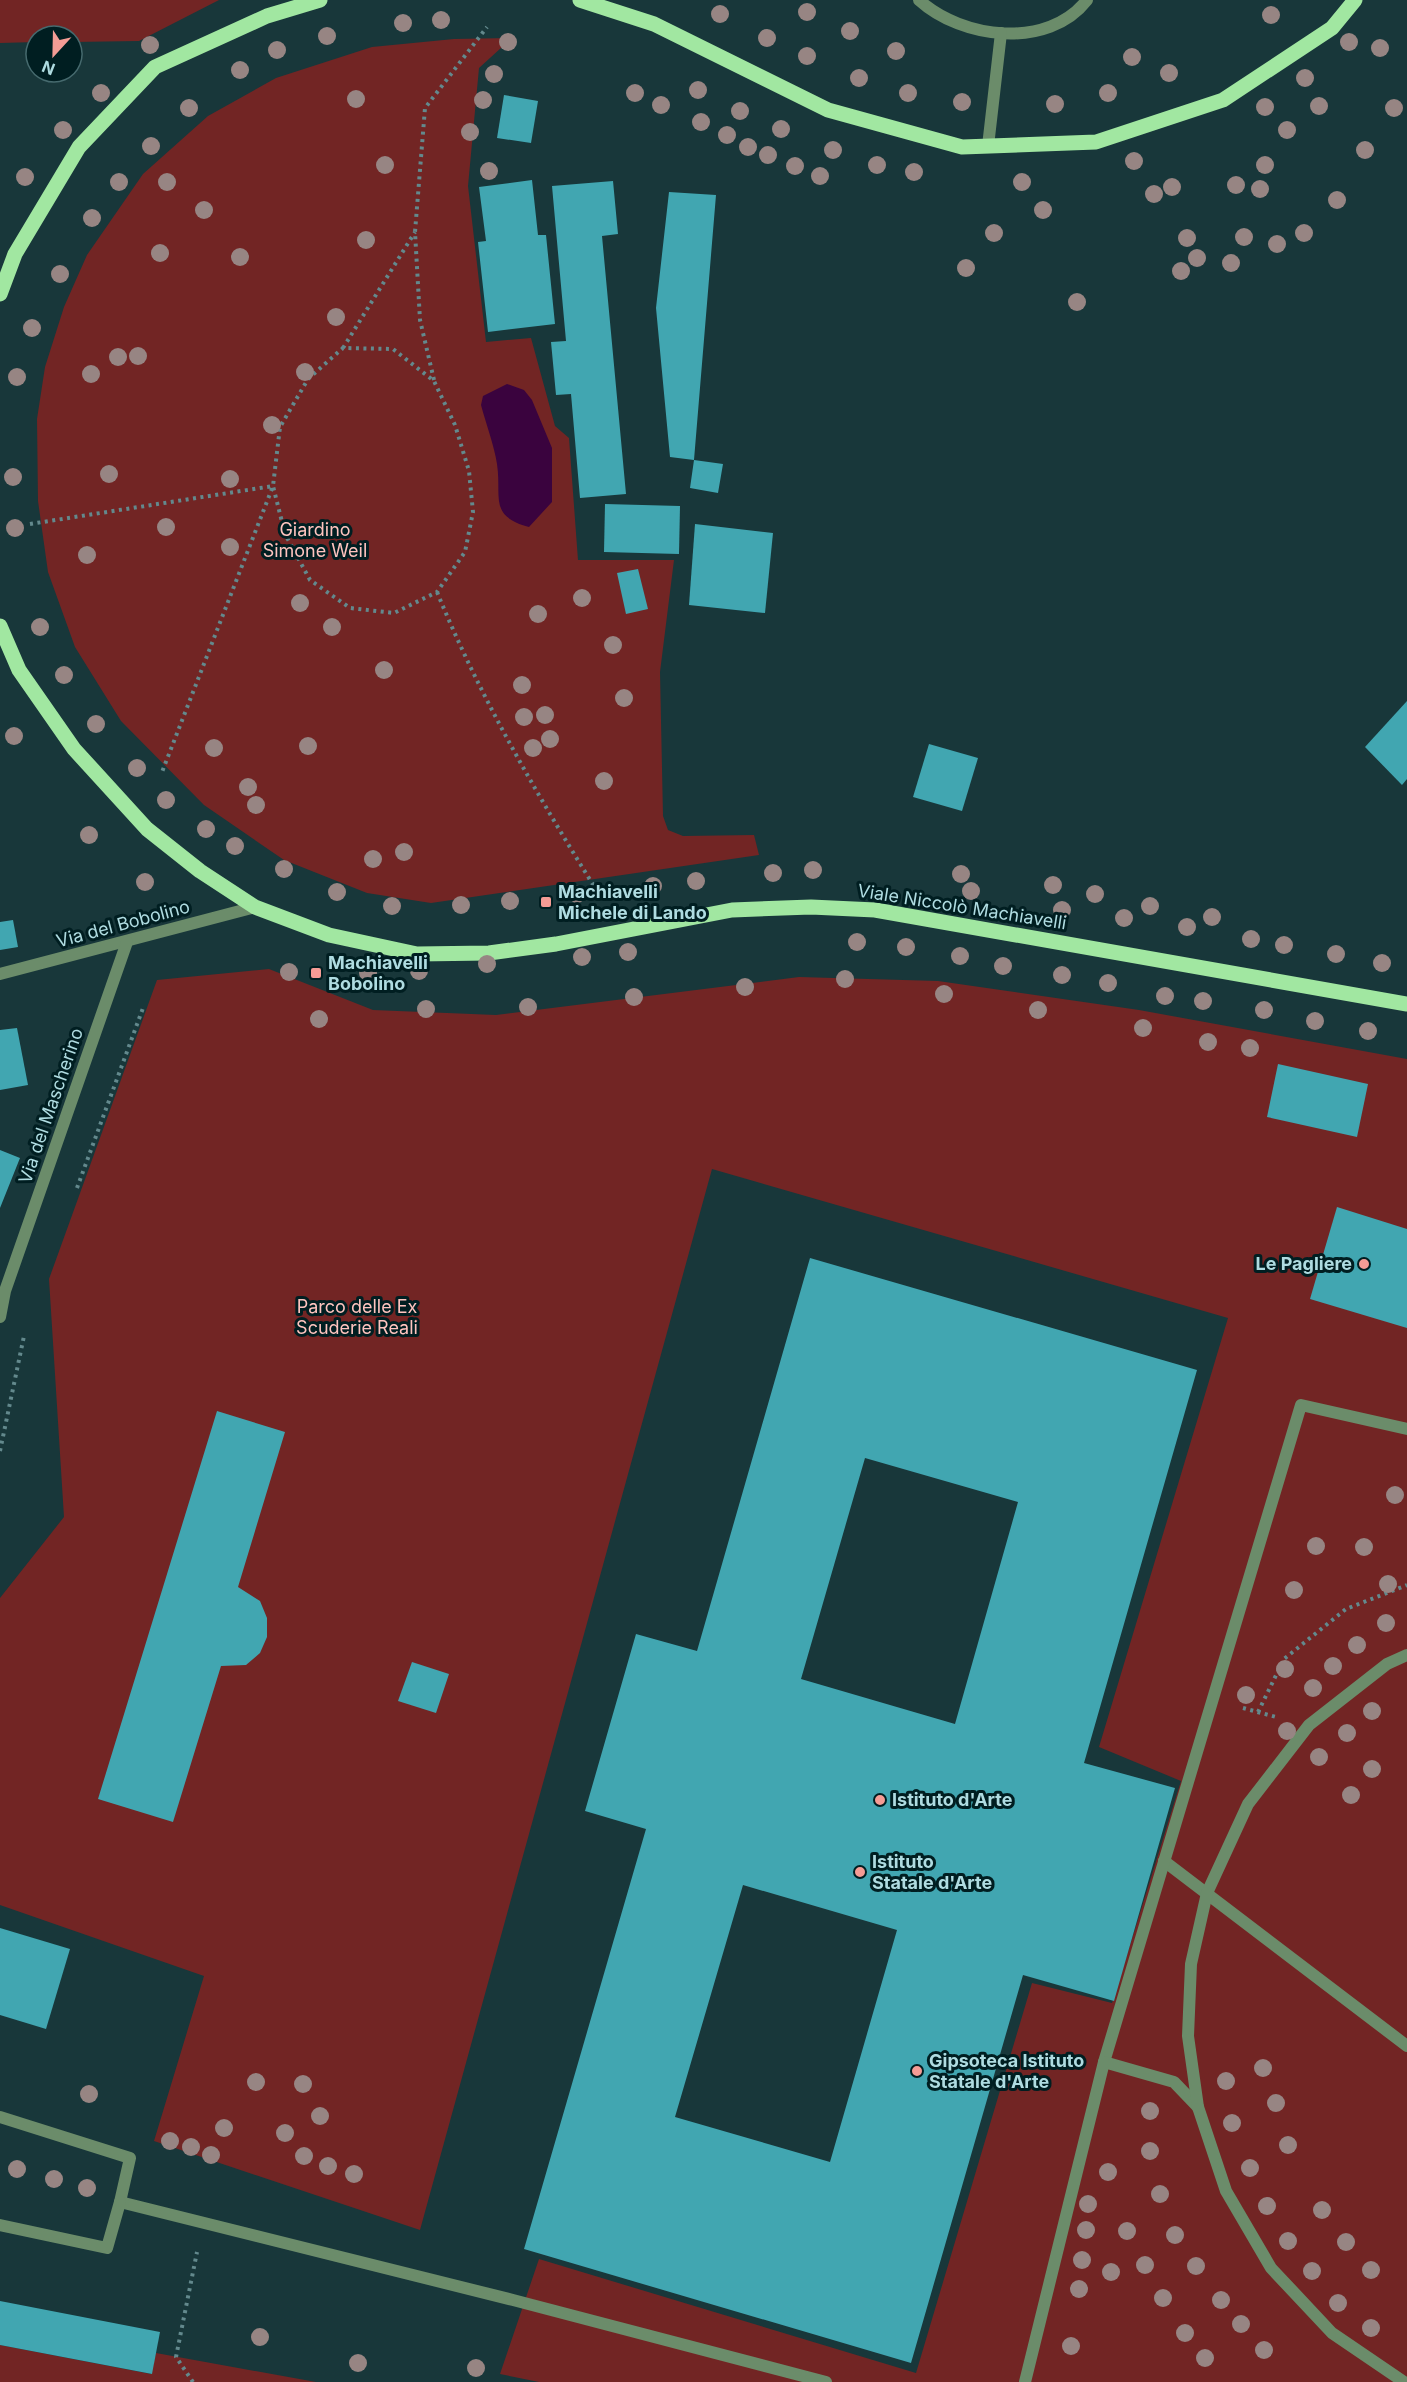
<svg xmlns="http://www.w3.org/2000/svg" width="1407" height="2382" viewBox="0 0 1407 2382" font-family="Inter,sans-serif">
<rect width="100%" height="100%" fill="#18373a"/>
<g fill="#722524">
<polygon points="0,0 219,0 139,41 72,42 72,36 36,36 36,42 0,43"/>
<polygon points="512,38 479,68 468,186 486,342 531,338 555,426 569,438 578,560 674,560 660,672 663,816 668,830 683,836 754,835 759,855 431,903 367,893 284,860 204,805 121,721 75,647 48,572 38,501 37,419 45,367 64,307 87,255 143,174 208,116 276,78 372,47 454,39"/>
<polygon points="269,969 373,1010 496,1015 799,977 938,981 1139,1010 1407,1059 1407,2382 539,2382 500,2374 539,2259 916,2373 1032,1983 1112,2003 1181,1781 1099,1747 1228,1318 712,1169 420,2230 154,2141 204,1976 0,1905 0,1598 64,1517 49,1279 157,980"/>
<polygon points="0,2345 151,2374 156,2353 316,2382 0,2382"/>
</g>
<path fill="#3a033e" d="M507 384 524 390 532 400 552 448V502L529 527C488 516 502 497 497 464 494 445 486 424 481 405L483 396Z"/>
<g fill="#41a6b1" fill-rule="evenodd">
<polygon points="504,95 538,101 531,143 497,138"/>
<polygon points="532,180 538,235 546,235 555,324 488,332 478,242 486,241 479,187"/>
<polygon points="613,181 618,234 602,236 626,494 580,498 571,394 556,395 551,342 566,341 552,186"/>
<polygon points="669,192 716,195 694,460 723,464 718,493 690,488 694,460 670,457 656,308"/>
<polygon points="605,504 680,506 679,554 604,552"/>
<polygon points="695,524 773,533 765,613 689,605"/>
<polygon points="638,569 648,609 626,614 617,573"/>
<polygon points="1407,701 1407,779 1402,785 1365,747"/>
<polygon points="929,744 978,758 962,811 913,797"/>
<polygon points="13,920 18,947 0,950 0,922"/>
<polygon points="17,1028 28,1085 0,1090 0,1030"/>
<polygon points="1278,1064 1368,1084 1357,1137 1267,1117"/>
<polygon points="0,1150 20,1158 0,1208"/>
<polygon points="1337,1207 1407,1229 1407,1328 1310,1299"/>
<path d="M810 1258 1197 1370 1084 1763 1175 1788 1114 2001 1023 1975 911 2363 524 2249 646 1829 585 1811 636 1634 697 1651ZM865 1458 1018 1502 955 1724 801 1679ZM743 1885 897 1930 830 2162 675 2117Z"/>
<polygon points="217,1411 285,1432 238,1587 260,1601 267,1618 267,1637 260,1653 246,1665 221,1666 173,1822 98,1799"/>
<polygon points="412,1662 449,1674 436,1713 398,1701"/>
<polygon points="0,1928 70,1949 46,2029 0,2015"/>
<polygon points="0,2301 160,2332 152,2374 0,2345"/>
</g>
<g fill="none" stroke-linecap="round" stroke-linejoin="round">
<g stroke="#63898d" stroke-width="4" stroke-dasharray="3 4.5" stroke-linecap="butt">
<polyline points="343,348 415,232"/>
<polyline points="434,380 420,320 415,232 425,108 487,27"/>
<polyline points="30,524 273,486 285,534 310,580 350,608 394,613 437,592 465,552 473,512 469,471 455,425 434,381 393,349 343,348 308,379 280,427 273,486 162,772"/>
<path d="M437 592C480 697 537 795 597 891"/>
<polyline points="77,1188 143,1008"/>
<polyline points="0,1451 24,1336"/>
<polyline points="1243,1708 1276,1717"/>
<polyline points="1258,1712 1284,1659 1346,1609 1407,1585"/>
<polyline points="193,2382 176,2357 197,2252"/>
</g>
<g stroke="#6b8c6a" stroke-width="12">
<path d="M919 0C962 39 1048 50 1087 0"/>
<polyline points="988,146 1001,33"/>
<polyline points="1164,1861 1407,2046"/>
<polyline points="1104,2062 1301,1405 1407,1429"/>
<polyline points="0,2117 130,2158 120,2202 513,2300 826,2382"/>
<polyline points="0,2225 107,2248 120,2202"/>
<polyline points="1025,2382 1104,2062 1174,2082 1198,2107"/>
<polyline points="1404,2382 1332,2333 1271,2268 1226,2191 1198,2107 1188,2036 1191,1964 1207,1893 1248,1804 1309,1725 1387,1664 1407,1655"/>
</g>
<g stroke="#6b8c6a" stroke-width="12">
<polyline points="0,974 255,907"/>
<polyline points="0,1317 5,1291 127,942"/>
</g>
<g stroke="#a1e7a1" stroke-width="15">
<polyline points="580,0 654,24 828,110 962,147 1096,142 1223,100 1332,28 1355,0"/>
<polyline points="0,294 15,254 79,147 155,67 267,16 320,0"/>
<polyline points="0,626 19,670 74,749 147,829 200,871 255,907 329,935 417,954 489,953 556,944 732,910 811,907 875,910 1407,1004"/>
</g>
</g>
<g fill="#978583">
<circle cx="807" cy="12" r="9"/>
<circle cx="720" cy="14" r="9"/>
<circle cx="1271" cy="15" r="9"/>
<circle cx="441" cy="20" r="9"/>
<circle cx="403" cy="23" r="9"/>
<circle cx="850" cy="31" r="9"/>
<circle cx="327" cy="36" r="9"/>
<circle cx="767" cy="38" r="9"/>
<circle cx="508" cy="42" r="9"/>
<circle cx="1349" cy="42" r="9"/>
<circle cx="150" cy="45" r="9"/>
<circle cx="1380" cy="48" r="9"/>
<circle cx="277" cy="50" r="9"/>
<circle cx="896" cy="51" r="9"/>
<circle cx="807" cy="56" r="9"/>
<circle cx="1132" cy="57" r="9"/>
<circle cx="240" cy="70" r="9"/>
<circle cx="1169" cy="73" r="9"/>
<circle cx="494" cy="74" r="9"/>
<circle cx="859" cy="78" r="9"/>
<circle cx="1305" cy="78" r="9"/>
<circle cx="698" cy="90" r="9"/>
<circle cx="101" cy="93" r="9"/>
<circle cx="635" cy="93" r="9"/>
<circle cx="908" cy="93" r="9"/>
<circle cx="1108" cy="93" r="9"/>
<circle cx="356" cy="99" r="9"/>
<circle cx="483" cy="100" r="9"/>
<circle cx="962" cy="102" r="9"/>
<circle cx="1055" cy="104" r="9"/>
<circle cx="661" cy="105" r="9"/>
<circle cx="1319" cy="106" r="9"/>
<circle cx="1265" cy="107" r="9"/>
<circle cx="189" cy="108" r="9"/>
<circle cx="1394" cy="108" r="9"/>
<circle cx="740" cy="111" r="9"/>
<circle cx="701" cy="122" r="9"/>
<circle cx="781" cy="129" r="9"/>
<circle cx="63" cy="130" r="9"/>
<circle cx="1287" cy="130" r="9"/>
<circle cx="470" cy="132" r="9"/>
<circle cx="727" cy="135" r="9"/>
<circle cx="151" cy="146" r="9"/>
<circle cx="748" cy="147" r="9"/>
<circle cx="833" cy="150" r="9"/>
<circle cx="1365" cy="150" r="9"/>
<circle cx="768" cy="155" r="9"/>
<circle cx="1134" cy="161" r="9"/>
<circle cx="385" cy="165" r="9"/>
<circle cx="877" cy="165" r="9"/>
<circle cx="1265" cy="165" r="9"/>
<circle cx="795" cy="166" r="9"/>
<circle cx="489" cy="171" r="9"/>
<circle cx="914" cy="172" r="9"/>
<circle cx="820" cy="176" r="9"/>
<circle cx="25" cy="177" r="9"/>
<circle cx="119" cy="182" r="9"/>
<circle cx="167" cy="182" r="9"/>
<circle cx="1022" cy="182" r="9"/>
<circle cx="1236" cy="185" r="9"/>
<circle cx="1172" cy="187" r="9"/>
<circle cx="1260" cy="189" r="9"/>
<circle cx="1154" cy="194" r="9"/>
<circle cx="1337" cy="200" r="9"/>
<circle cx="204" cy="210" r="9"/>
<circle cx="1043" cy="210" r="9"/>
<circle cx="92" cy="218" r="9"/>
<circle cx="994" cy="233" r="9"/>
<circle cx="1304" cy="233" r="9"/>
<circle cx="1244" cy="237" r="9"/>
<circle cx="1187" cy="238" r="9"/>
<circle cx="366" cy="240" r="9"/>
<circle cx="1277" cy="244" r="9"/>
<circle cx="160" cy="253" r="9"/>
<circle cx="240" cy="257" r="9"/>
<circle cx="1197" cy="258" r="9"/>
<circle cx="1231" cy="263" r="9"/>
<circle cx="966" cy="268" r="9"/>
<circle cx="1181" cy="271" r="9"/>
<circle cx="60" cy="274" r="9"/>
<circle cx="1077" cy="302" r="9"/>
<circle cx="336" cy="317" r="9"/>
<circle cx="32" cy="328" r="9"/>
<circle cx="138" cy="356" r="9"/>
<circle cx="118" cy="357" r="9"/>
<circle cx="305" cy="372" r="9"/>
<circle cx="91" cy="374" r="9"/>
<circle cx="17" cy="377" r="9"/>
<circle cx="272" cy="425" r="9"/>
<circle cx="109" cy="474" r="9"/>
<circle cx="13" cy="477" r="9"/>
<circle cx="230" cy="479" r="9"/>
<circle cx="166" cy="527" r="9"/>
<circle cx="15" cy="528" r="9"/>
<circle cx="230" cy="547" r="9"/>
<circle cx="87" cy="555" r="9"/>
<circle cx="582" cy="598" r="9"/>
<circle cx="300" cy="603" r="9"/>
<circle cx="538" cy="614" r="9"/>
<circle cx="40" cy="627" r="9"/>
<circle cx="332" cy="627" r="9"/>
<circle cx="613" cy="645" r="9"/>
<circle cx="384" cy="670" r="9"/>
<circle cx="64" cy="675" r="9"/>
<circle cx="522" cy="685" r="9"/>
<circle cx="624" cy="698" r="9"/>
<circle cx="545" cy="715" r="9"/>
<circle cx="524" cy="717" r="9"/>
<circle cx="96" cy="724" r="9"/>
<circle cx="14" cy="736" r="9"/>
<circle cx="550" cy="739" r="9"/>
<circle cx="308" cy="746" r="9"/>
<circle cx="214" cy="748" r="9"/>
<circle cx="533" cy="748" r="9"/>
<circle cx="137" cy="768" r="9"/>
<circle cx="604" cy="781" r="9"/>
<circle cx="248" cy="787" r="9"/>
<circle cx="166" cy="800" r="9"/>
<circle cx="256" cy="805" r="9"/>
<circle cx="206" cy="829" r="9"/>
<circle cx="89" cy="835" r="9"/>
<circle cx="235" cy="846" r="9"/>
<circle cx="404" cy="852" r="9"/>
<circle cx="373" cy="859" r="9"/>
<circle cx="284" cy="869" r="9"/>
<circle cx="813" cy="870" r="9"/>
<circle cx="773" cy="873" r="9"/>
<circle cx="961" cy="874" r="9"/>
<circle cx="696" cy="881" r="9"/>
<circle cx="145" cy="882" r="9"/>
<circle cx="1053" cy="885" r="9"/>
<circle cx="653" cy="886" r="9"/>
<circle cx="971" cy="891" r="9"/>
<circle cx="337" cy="892" r="9"/>
<circle cx="577" cy="894" r="9"/>
<circle cx="1095" cy="894" r="9"/>
<circle cx="510" cy="901" r="9"/>
<circle cx="461" cy="905" r="9"/>
<circle cx="392" cy="906" r="9"/>
<circle cx="1150" cy="906" r="9"/>
<circle cx="1062" cy="910" r="9"/>
<circle cx="1212" cy="917" r="9"/>
<circle cx="1124" cy="918" r="9"/>
<circle cx="1187" cy="927" r="9"/>
<circle cx="1251" cy="939" r="9"/>
<circle cx="857" cy="942" r="9"/>
<circle cx="1284" cy="945" r="9"/>
<circle cx="906" cy="947" r="9"/>
<circle cx="628" cy="952" r="9"/>
<circle cx="1336" cy="954" r="9"/>
<circle cx="960" cy="956" r="9"/>
<circle cx="582" cy="957" r="9"/>
<circle cx="1382" cy="963" r="9"/>
<circle cx="487" cy="964" r="9"/>
<circle cx="1003" cy="966" r="9"/>
<circle cx="419" cy="971" r="9"/>
<circle cx="289" cy="972" r="9"/>
<circle cx="368" cy="973" r="9"/>
<circle cx="1062" cy="975" r="9"/>
<circle cx="845" cy="979" r="9"/>
<circle cx="1108" cy="983" r="9"/>
<circle cx="745" cy="987" r="9"/>
<circle cx="944" cy="994" r="9"/>
<circle cx="1165" cy="996" r="9"/>
<circle cx="634" cy="997" r="9"/>
<circle cx="1203" cy="1001" r="9"/>
<circle cx="528" cy="1007" r="9"/>
<circle cx="426" cy="1009" r="9"/>
<circle cx="1038" cy="1010" r="9"/>
<circle cx="1264" cy="1010" r="9"/>
<circle cx="319" cy="1019" r="9"/>
<circle cx="1315" cy="1021" r="9"/>
<circle cx="1143" cy="1028" r="9"/>
<circle cx="1368" cy="1031" r="9"/>
<circle cx="1208" cy="1042" r="9"/>
<circle cx="1250" cy="1048" r="9"/>
<circle cx="1395" cy="1495" r="9"/>
<circle cx="1316" cy="1546" r="9"/>
<circle cx="1364" cy="1547" r="9"/>
<circle cx="1388" cy="1584" r="9"/>
<circle cx="1294" cy="1590" r="9"/>
<circle cx="1386" cy="1623" r="9"/>
<circle cx="1357" cy="1645" r="9"/>
<circle cx="1333" cy="1666" r="9"/>
<circle cx="1285" cy="1669" r="9"/>
<circle cx="1313" cy="1688" r="9"/>
<circle cx="1246" cy="1695" r="9"/>
<circle cx="1372" cy="1711" r="9"/>
<circle cx="1287" cy="1731" r="9"/>
<circle cx="1347" cy="1733" r="9"/>
<circle cx="1319" cy="1757" r="9"/>
<circle cx="1372" cy="1769" r="9"/>
<circle cx="1351" cy="1795" r="9"/>
<circle cx="1263" cy="2068" r="9"/>
<circle cx="1226" cy="2081" r="9"/>
<circle cx="256" cy="2082" r="9"/>
<circle cx="303" cy="2084" r="9"/>
<circle cx="89" cy="2094" r="9"/>
<circle cx="1276" cy="2103" r="9"/>
<circle cx="1150" cy="2111" r="9"/>
<circle cx="320" cy="2116" r="9"/>
<circle cx="1232" cy="2123" r="9"/>
<circle cx="224" cy="2128" r="9"/>
<circle cx="285" cy="2133" r="9"/>
<circle cx="170" cy="2141" r="9"/>
<circle cx="1288" cy="2145" r="9"/>
<circle cx="191" cy="2147" r="9"/>
<circle cx="1150" cy="2151" r="9"/>
<circle cx="211" cy="2155" r="9"/>
<circle cx="304" cy="2156" r="9"/>
<circle cx="328" cy="2166" r="9"/>
<circle cx="1250" cy="2168" r="9"/>
<circle cx="17" cy="2169" r="9"/>
<circle cx="1108" cy="2172" r="9"/>
<circle cx="354" cy="2174" r="9"/>
<circle cx="54" cy="2179" r="9"/>
<circle cx="87" cy="2188" r="9"/>
<circle cx="1160" cy="2194" r="9"/>
<circle cx="1088" cy="2204" r="9"/>
<circle cx="1267" cy="2206" r="9"/>
<circle cx="1322" cy="2210" r="9"/>
<circle cx="1086" cy="2230" r="9"/>
<circle cx="1127" cy="2231" r="9"/>
<circle cx="1175" cy="2235" r="9"/>
<circle cx="1288" cy="2241" r="9"/>
<circle cx="1346" cy="2242" r="9"/>
<circle cx="1082" cy="2260" r="9"/>
<circle cx="1145" cy="2265" r="9"/>
<circle cx="1196" cy="2266" r="9"/>
<circle cx="1371" cy="2270" r="9"/>
<circle cx="1312" cy="2271" r="9"/>
<circle cx="1111" cy="2272" r="9"/>
<circle cx="1079" cy="2289" r="9"/>
<circle cx="1163" cy="2298" r="9"/>
<circle cx="1221" cy="2300" r="9"/>
<circle cx="1338" cy="2303" r="9"/>
<circle cx="1241" cy="2324" r="9"/>
<circle cx="1371" cy="2328" r="9"/>
<circle cx="1185" cy="2333" r="9"/>
<circle cx="260" cy="2337" r="9"/>
<circle cx="1071" cy="2346" r="9"/>
<circle cx="1264" cy="2350" r="9"/>
<circle cx="1205" cy="2358" r="9"/>
<circle cx="358" cy="2363" r="9"/>
<circle cx="476" cy="2368" r="9"/>
</g>
<g fill="#f59c95" stroke="#001e21" stroke-width="2">
<rect x="540" y="896" width="12" height="12" rx="3"/>
<rect x="310" y="967" width="12" height="12" rx="3"/>
<circle cx="1364" cy="1264" r="6"/>
<circle cx="880" cy="1800" r="6"/>
<circle cx="860" cy="1872" r="6"/>
<circle cx="917" cy="2071" r="6"/>
</g>
<g text-anchor="middle" stroke-width="6" stroke-linejoin="round" paint-order="stroke">
<g font-size="18" fill="#ffc4bf" stroke="#001e21">
<text x="315" y="536">Giardino<tspan x="315" dy="21">Simone Weil</tspan></text>
<text x="357" y="1313">Parco delle Ex<tspan x="357" dy="21">Scuderie Reali</tspan></text>
</g>
<g font-size="18" font-weight="bold" fill="#afdce1" stroke="#001e21" text-anchor="start">
<text x="558" y="898">Machiavelli<tspan x="558" dy="21">Michele di Lando</tspan></text>
<text x="328" y="969">Machiavelli<tspan x="328" dy="21">Bobolino</tspan></text>
<text x="1352" y="1270" text-anchor="end">Le Pagliere</text>
<text x="892" y="1806">Istituto d'Arte</text>
<text x="872" y="1868">Istituto<tspan x="872" dy="21">Statale d'Arte</tspan></text>
<text x="929" y="2067">Gipsoteca Istituto<tspan x="929" dy="21">Statale d'Arte</tspan></text>
</g>
<g font-size="18" fill="#afdce1" stroke="#001e21">
<text transform="translate(962 907) rotate(9)" y="6">Viale Niccolò Machiavelli</text>
<text transform="translate(123 924) rotate(-15)" y="6">Via del Bobolino</text>
<text transform="translate(51 1106) rotate(-71)" y="6">Via del Mascherino</text>
</g>
</g>
<g transform="translate(54 54) rotate(202)"><circle r="28" fill="#001e21" stroke="#466a6e" stroke-width="1.5"/>
<path d="M0-4.5L10 22L0 15L-10 22Z" fill="#f59c95"/>
<text y="-9" font-size="16" font-weight="bold" text-anchor="middle" fill="#afdce1">N</text>
</g>
</svg>
